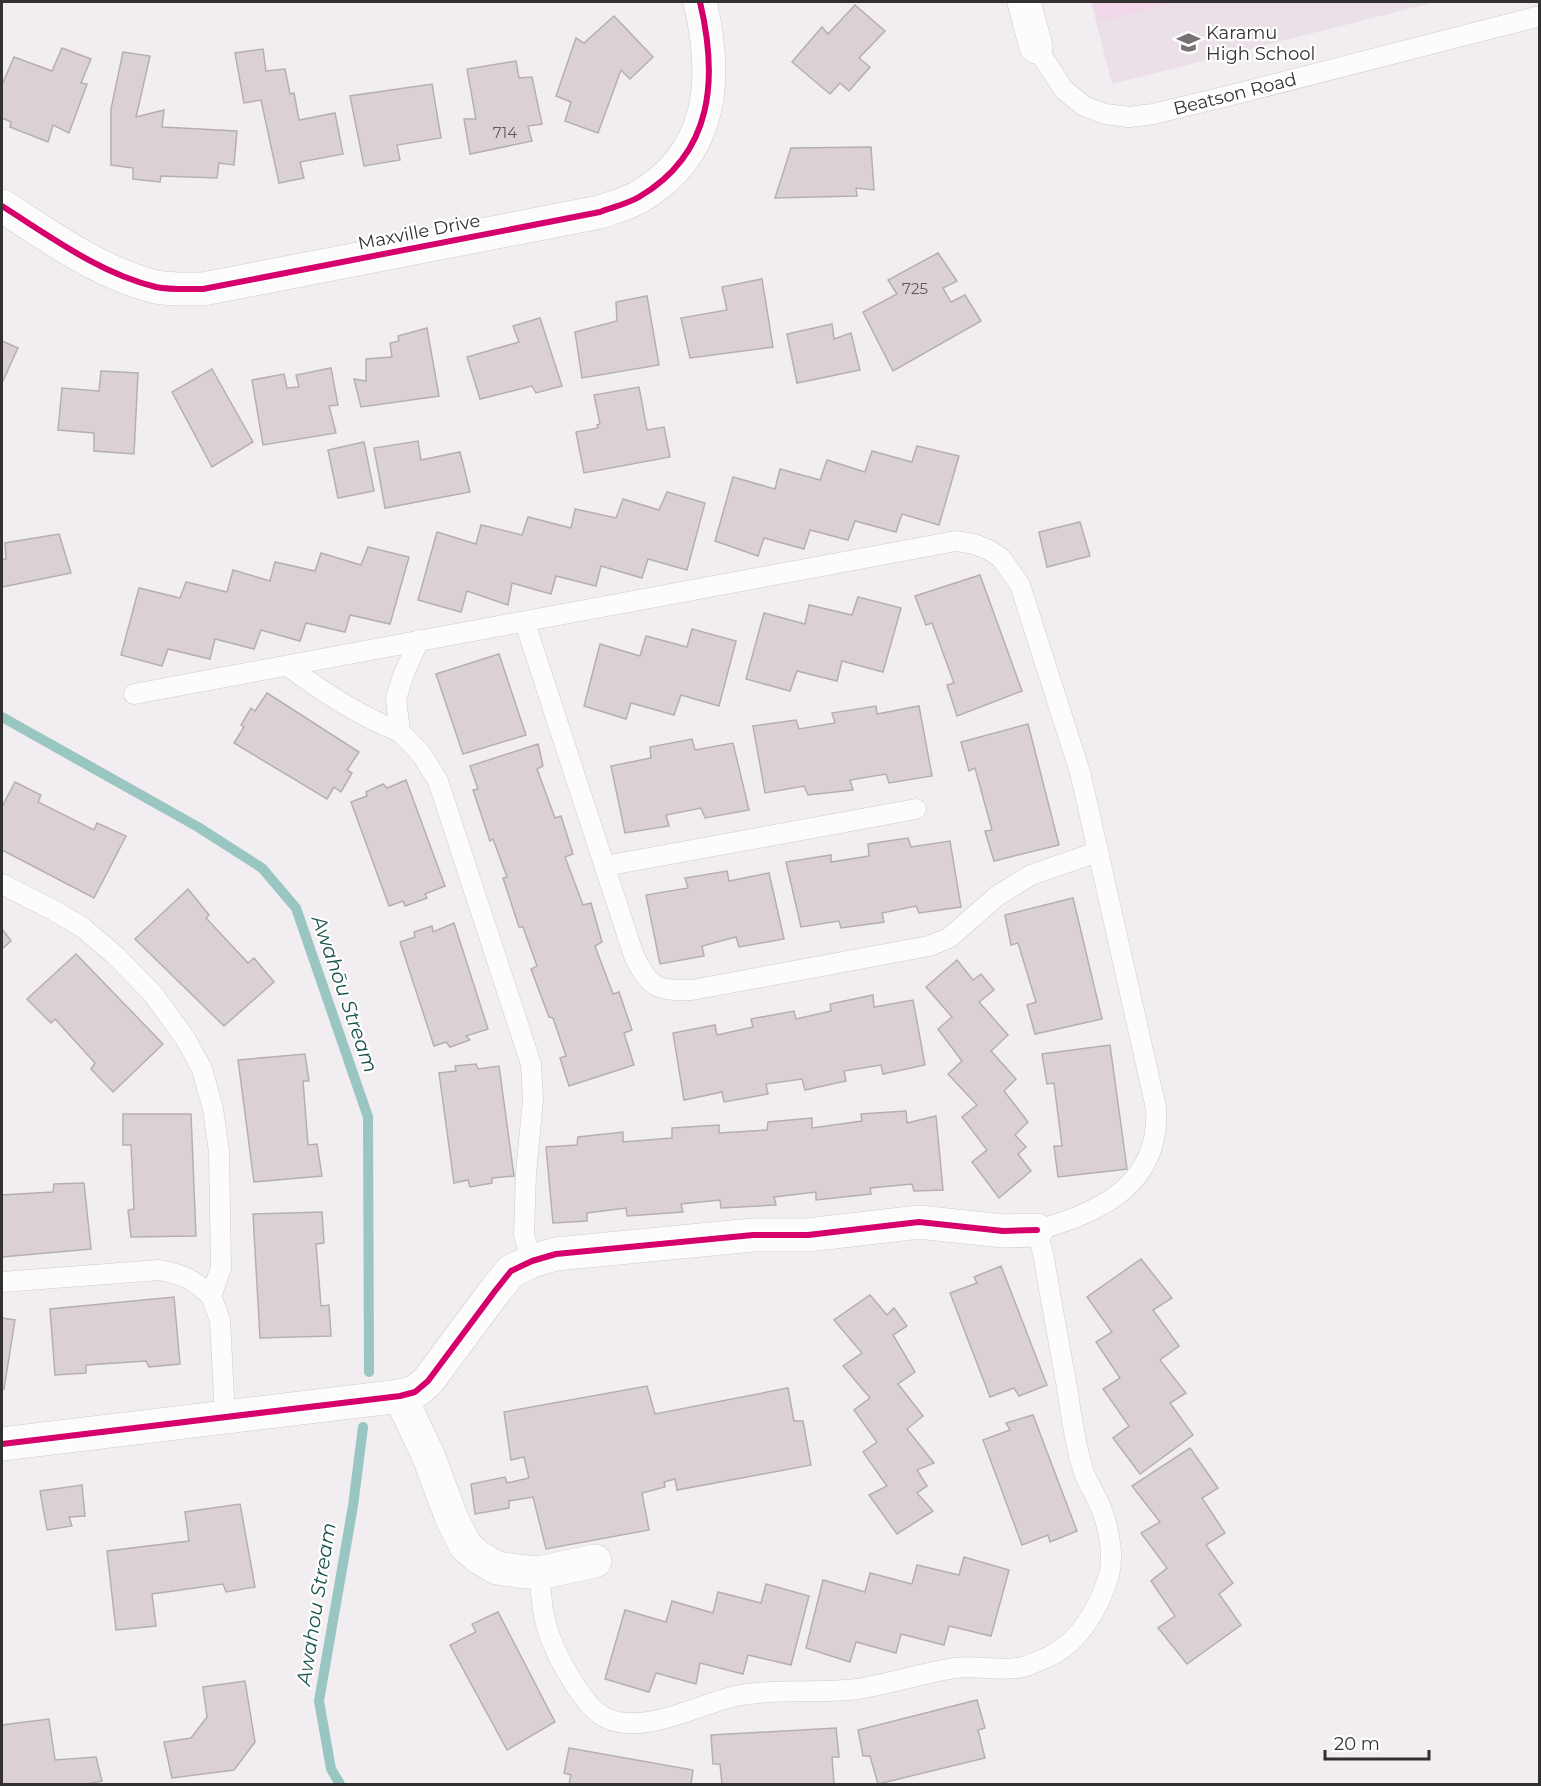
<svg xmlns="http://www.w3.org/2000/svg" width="1541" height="1786" viewBox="0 0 1541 1786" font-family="Montserrat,sans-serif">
<rect width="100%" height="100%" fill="#f2edf0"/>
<polygon fill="#ebe0e7" points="1091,2 1436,2 1112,84"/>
<polygon fill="#f1d7e7" points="1092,2 1176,2 1099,22"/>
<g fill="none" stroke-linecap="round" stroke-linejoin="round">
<g stroke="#99c6c0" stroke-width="10">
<polyline points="2,717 198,827 262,868 296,908 368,1117 369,1372"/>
<polyline points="340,1784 331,1769 319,1701 353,1506 363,1427"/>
</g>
</g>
<g fill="#dcd0d7" stroke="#b4b0b2" stroke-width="1.5">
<polygon points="855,5 885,31 859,58 870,67 849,91 840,83 830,94 792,62 822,27 828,34"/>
<polygon points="614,16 653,57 630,79 621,70 598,133 565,121 571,102 556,96 576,38 584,43"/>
<polygon points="62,48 91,59 81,83 87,84 69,133 53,125 48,142 10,127 11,122 2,118 2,85 14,57 52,71"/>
<polygon points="263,49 266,71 285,69 290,94 294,93 299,120 335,113 343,154 300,162 304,178 279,183 261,100 244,103 235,53"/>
<polygon points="123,52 150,56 136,117 164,110 162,127 237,131 234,165 219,163 217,178 161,176 160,182 133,179 133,168 111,165 111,109"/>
<polygon points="516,61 519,78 532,77 542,124 528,126 532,141 470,154 464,119 476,119 467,69"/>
<polygon points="432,84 441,138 397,145 400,160 364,166 350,96"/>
<polygon points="871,147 874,190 856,188 857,196 775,198 791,148"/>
<polygon points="938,253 957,281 943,288 951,302 965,295 981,321 893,371 863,312 897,294 888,280"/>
<polygon points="762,279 773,347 690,358 681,318 727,310 722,287"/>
<polygon points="647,296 659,365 582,378 575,332 617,321 616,302"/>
<polygon points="540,318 562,386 536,393 532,386 480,399 467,357 519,342 513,326"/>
<polygon points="832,324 834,339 851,333 860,370 797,383 787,334"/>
<polygon points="427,328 439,396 361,407 354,379 366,381 366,359 392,357 390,343 399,341 398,336"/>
<polygon points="2,341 18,348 2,383"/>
<polygon points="331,368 338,405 329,406 336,433 263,445 252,380 284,374 287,388 299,387 296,375"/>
<polygon points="212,369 253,442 212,467 172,392"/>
<polygon points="101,371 138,373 134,454 94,451 94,433 58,430 62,388 99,391"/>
<polygon points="639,387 647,430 664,427 670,457 584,473 576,432 598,428 597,425 600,424 594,395"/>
<polygon points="418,441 421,460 460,452 470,492 385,508 374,448"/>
<polygon points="364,442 374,491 338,498 328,450"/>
<polygon points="917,446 959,456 939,525 902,514 896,532 855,521 848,540 810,530 804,549 764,538 758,556 715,541 733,477 775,489 780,469 820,480 827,460 865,472 872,451 912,462"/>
<polygon points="667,492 705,503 687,570 648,559 642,578 601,566 596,586 556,576 551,594 512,583 508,605 467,591 461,612 418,600 437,532 476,544 481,525 522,535 528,517 571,528 575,509 616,518 623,499 659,510"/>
<polygon points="1080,522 1090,556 1047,567 1039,532"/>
<polygon points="59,534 71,573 2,587 2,559 6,559 5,543"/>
<polygon points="368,547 409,557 390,624 350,615 345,632 306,623 300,641 261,630 254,649 215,639 210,659 168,649 162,666 121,655 139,588 180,598 186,582 227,592 233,570 270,581 275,562 315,571 321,553 361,565"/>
<polygon points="980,575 1022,691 957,716 947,685 954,683 932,623 926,625 915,596"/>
<polygon points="858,597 901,608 883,672 842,661 837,681 797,671 790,691 746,679 764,613 805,624 809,605 852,615"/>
<polygon points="692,629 736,641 719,706 681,695 674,715 631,703 626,719 584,706 600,644 640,656 646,636 687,647"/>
<polygon points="499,654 526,735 463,754 436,674"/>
<polygon points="267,693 359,752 347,770 352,773 341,792 334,787 327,799 234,743 244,727 241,725 251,708 255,711"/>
<polygon points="876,706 877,714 919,706 932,776 889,783 886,774 850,780 853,790 808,795 804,786 765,793 753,726 796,720 799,729 835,723 832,713"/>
<polygon points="1028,724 1059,845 994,861 985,831 992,830 975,768 969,771 961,742"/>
<polygon points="692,739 695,750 733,743 749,810 705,818 701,808 666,815 669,826 625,833 611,766 651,758 650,747"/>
<polygon points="538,744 543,766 537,769 555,818 561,816 573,854 565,857 583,905 591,903 602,942 595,946 613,994 619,992 632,1030 624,1033 634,1065 569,1086 560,1058 566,1056 553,1018 549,1017 531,969 537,966 523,927 519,927 503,878 507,877 493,839 490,841 473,790 478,789 470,766"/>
<polygon points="406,780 445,886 425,894 427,898 405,906 403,901 389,906 351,802 367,796 366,792 383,784 387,788"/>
<polygon points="15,782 41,795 38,802 94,830 97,823 126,836 94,898 2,850 2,807"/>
<polygon points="908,838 911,847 950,841 961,907 919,913 916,906 882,913 884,922 841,928 839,921 801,927 786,862 831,855 831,862 869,856 868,844"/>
<polygon points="727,871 729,881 769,873 784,939 739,947 736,937 702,946 704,956 660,964 646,895 688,888 685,878"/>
<polygon points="188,889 209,915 206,918 248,963 254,958 274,982 224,1026 135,939"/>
<polygon points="1073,898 1102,1019 1035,1034 1027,1005 1036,1002 1018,943 1011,945 1005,915"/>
<polygon points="454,923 488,1029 466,1036 470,1040 450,1047 446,1042 434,1046 400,942 415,937 414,932 432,926 433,932"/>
<polygon points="2,929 11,941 2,949"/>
<polygon points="76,954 163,1044 113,1092 91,1069 95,1063 55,1019 51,1023 27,999"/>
<polygon points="957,960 973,980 981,974 994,990 979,1002 1008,1035 991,1051 1016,1079 1004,1091 1028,1122 1015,1135 1026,1147 1018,1154 1031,1171 999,1198 972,1162 987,1150 962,1117 977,1105 948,1074 962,1061 938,1029 952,1017 926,987"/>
<polygon points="873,995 874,1007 913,1000 925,1065 883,1074 881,1065 844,1071 846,1081 805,1090 802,1079 766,1084 768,1094 724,1102 722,1092 684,1100 673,1033 715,1025 717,1035 753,1027 751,1019 794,1011 796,1019 831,1011 830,1004"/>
<polygon points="1110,1045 1127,1169 1058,1177 1054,1146 1062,1146 1054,1083 1047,1084 1042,1054"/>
<polygon points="305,1054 309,1081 303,1081 308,1145 317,1144 322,1176 254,1182 238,1060"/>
<polygon points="476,1064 478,1069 499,1066 514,1176 492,1178 492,1183 470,1187 468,1180 454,1183 439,1073 456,1071 455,1066"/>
<polygon points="906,1111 907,1123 936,1116 943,1190 914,1191 912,1184 870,1188 871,1194 816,1200 816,1192 774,1197 776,1205 721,1208 720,1200 681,1204 683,1212 627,1216 626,1208 587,1213 587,1221 553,1223 546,1147 577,1145 578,1137 623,1132 623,1142 672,1138 672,1128 719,1125 719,1133 767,1130 768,1122 812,1118 812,1128 862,1121 861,1114"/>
<polygon points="123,1114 191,1114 196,1236 131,1237 128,1210 134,1209 131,1145 123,1145"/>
<polygon points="84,1183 91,1249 2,1257 2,1195 53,1192 54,1184"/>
<polygon points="322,1212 324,1243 316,1244 321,1306 329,1305 331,1336 260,1338 253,1214"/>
<polygon points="1141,1259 1172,1298 1153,1310 1179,1346 1160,1360 1186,1393 1170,1403 1193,1435 1140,1474 1113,1438 1129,1426 1103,1389 1120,1378 1096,1342 1112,1332 1087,1297"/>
<polygon points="1001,1266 1047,1385 1019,1396 1014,1388 990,1397 950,1293 977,1283 974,1277"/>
<polygon points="870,1295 887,1315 894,1308 907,1326 893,1335 915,1372 898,1384 923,1416 907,1429 934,1463 917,1470 927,1486 917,1493 933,1511 897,1534 869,1495 887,1486 863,1452 877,1442 854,1410 870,1398 843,1366 862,1353 834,1320"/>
<polygon points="174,1297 180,1364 149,1367 146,1361 86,1365 86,1373 55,1375 50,1309"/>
<polygon points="2,1318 15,1320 4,1389 2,1389"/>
<polygon points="647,1386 655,1414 788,1388 794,1421 803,1421 811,1465 677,1490 675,1479 664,1482 665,1487 642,1493 649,1530 546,1549 533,1497 509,1501 509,1508 475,1514 471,1484 505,1477 507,1483 529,1478 524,1457 511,1460 504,1412"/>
<polygon points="1033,1415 1077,1531 1050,1542 1048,1535 1022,1545 983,1440 1010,1430 1006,1423"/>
<polygon points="1190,1448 1218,1488 1202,1498 1225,1533 1206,1545 1233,1583 1219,1594 1241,1625 1187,1664 1158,1628 1175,1616 1151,1581 1167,1568 1141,1533 1160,1522 1132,1486"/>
<polygon points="82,1485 85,1516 69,1517 72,1526 47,1530 40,1491"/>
<polygon points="240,1504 255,1587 226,1592 223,1584 152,1594 156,1626 116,1630 107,1551 189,1541 185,1512"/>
<polygon points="964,1557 1009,1570 991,1636 949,1626 944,1645 901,1634 896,1653 856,1642 850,1662 806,1648 823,1580 865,1592 870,1573 912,1584 917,1565 959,1575"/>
<polygon points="766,1584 809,1596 791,1665 748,1655 743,1674 700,1663 696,1684 656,1673 649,1692 605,1679 625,1610 666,1622 672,1601 713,1613 718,1592 761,1603"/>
<polygon points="498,1612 555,1722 507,1750 450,1645 476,1632 472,1624"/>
<polygon points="245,1681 255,1742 234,1770 172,1778 164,1742 191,1738 207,1717 203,1687"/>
<polygon points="977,1700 985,1728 978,1730 985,1758 878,1784 870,1756 863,1756 858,1730"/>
<polygon points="49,1719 55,1760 96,1757 102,1781 87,1784 2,1784 2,1725"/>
<polygon points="836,1728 839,1757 832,1757 834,1784 722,1784 720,1764 713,1764 711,1735"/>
<polygon points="569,1748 693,1770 691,1784 569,1784 571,1775 564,1773"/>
</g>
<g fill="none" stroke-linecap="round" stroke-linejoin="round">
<defs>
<g id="lane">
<polyline points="1036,47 1064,90 1084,106 1105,114 1129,117 1153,114 1240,93 1540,16"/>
<path d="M525 623 634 956C650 988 657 991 692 990L929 946 949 938 997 896 1031 875 1097 852"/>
<polyline points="419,640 403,676 396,699 400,732 422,755 438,781 531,1064 533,1100 526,1173 524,1235 532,1261"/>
<path d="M288 666C324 693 358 715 400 732"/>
<path d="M134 694 956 541 974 544 989 550 1001 558 1020 585 1080 772 1156 1108C1161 1184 1100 1213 1037 1230L1044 1258C1051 1301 1059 1344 1067 1387 1071 1415 1075 1443 1083 1470 1088 1485 1098 1498 1103 1513 1109 1531 1114 1557 1109 1575 1099 1608 1080 1642 1048 1657 1040 1660 1031 1665 1023 1667 1001 1672 978 1665 955 1668 922 1673 890 1684 857 1689 817 1694 776 1688 736 1696 699 1704 641 1737 604 1717 580 1703 551 1647 545 1620 541 1604 541 1588 539 1573"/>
<polyline points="605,866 916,809"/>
<polyline points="2,884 53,910 82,927 116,956 153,994 185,1038 202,1069 213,1109 219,1152 221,1268 211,1296 220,1320 225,1417"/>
<path d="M2 1282 159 1270C182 1274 193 1279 211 1296"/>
</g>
<g id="street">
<polyline points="1024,2 1036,47"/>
<path d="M2 206C51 237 99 273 156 287 171 290 188 289 203 289L600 212C613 207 627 204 639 197 714 153 718 78 700 2"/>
<polyline points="400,1396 428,1455 452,1519 465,1545 478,1557 497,1568 517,1571 539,1573 595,1561"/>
<polyline points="2,1444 400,1396 415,1392 428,1381 495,1291 511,1271 532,1261 556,1254 753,1235 808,1235 919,1222 1003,1231 1037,1230"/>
</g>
</defs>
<use href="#lane" stroke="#cfcbcd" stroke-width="21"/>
<use href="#street" stroke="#cfcbcd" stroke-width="34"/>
<use href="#lane" stroke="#fdfcfd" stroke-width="20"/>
<use href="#street" stroke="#fdfcfd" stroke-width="33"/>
<defs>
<g id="cycleway">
<path d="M2 206C51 237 99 273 156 287 171 290 188 289 203 289L600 212C613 207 627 204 639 197 714 153 718 78 700 2"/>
<polyline points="2,1444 400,1396 415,1392 428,1381 495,1291 511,1271 532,1261 556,1254 753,1235 808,1235 919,1222 1003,1231 1037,1230"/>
</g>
</defs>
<use href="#cycleway" stroke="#fff" stroke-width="10"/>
<use href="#cycleway" stroke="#d6006c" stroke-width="6"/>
</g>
<defs>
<symbol id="school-bare" viewBox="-9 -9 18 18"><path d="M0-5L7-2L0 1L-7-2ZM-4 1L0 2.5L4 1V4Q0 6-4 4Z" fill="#767274" stroke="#fff" stroke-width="2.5" paint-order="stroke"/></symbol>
</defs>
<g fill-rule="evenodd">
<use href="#school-bare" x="1172" y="26" width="33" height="33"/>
</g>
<g text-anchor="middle" stroke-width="4.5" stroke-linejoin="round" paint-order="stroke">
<g font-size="15" fill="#5d585b">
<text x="505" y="138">714</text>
<text x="915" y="294">725</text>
</g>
<g font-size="18" fill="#333032" stroke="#fff" text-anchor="start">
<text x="1206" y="39">Karamu<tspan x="1206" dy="21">High School</tspan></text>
</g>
<g font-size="18" fill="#333032" stroke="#fff">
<text transform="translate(1235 94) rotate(-14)" y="6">Beatson Road</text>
<text transform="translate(419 232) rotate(-11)" y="6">Maxville Drive</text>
</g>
<g font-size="20" font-style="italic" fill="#19534b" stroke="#fff">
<text transform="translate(345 994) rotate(71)" y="7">Awahōu Stream</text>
<text transform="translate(316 1604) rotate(-81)" y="7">Awahou Stream</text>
</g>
</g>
<rect width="1541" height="1786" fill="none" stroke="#333032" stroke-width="6"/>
<path d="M1325 1750v9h104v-9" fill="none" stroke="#333032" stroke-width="3"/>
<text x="1334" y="1750" font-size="18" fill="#333032" stroke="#ffffff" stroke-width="4.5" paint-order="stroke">20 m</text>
</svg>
